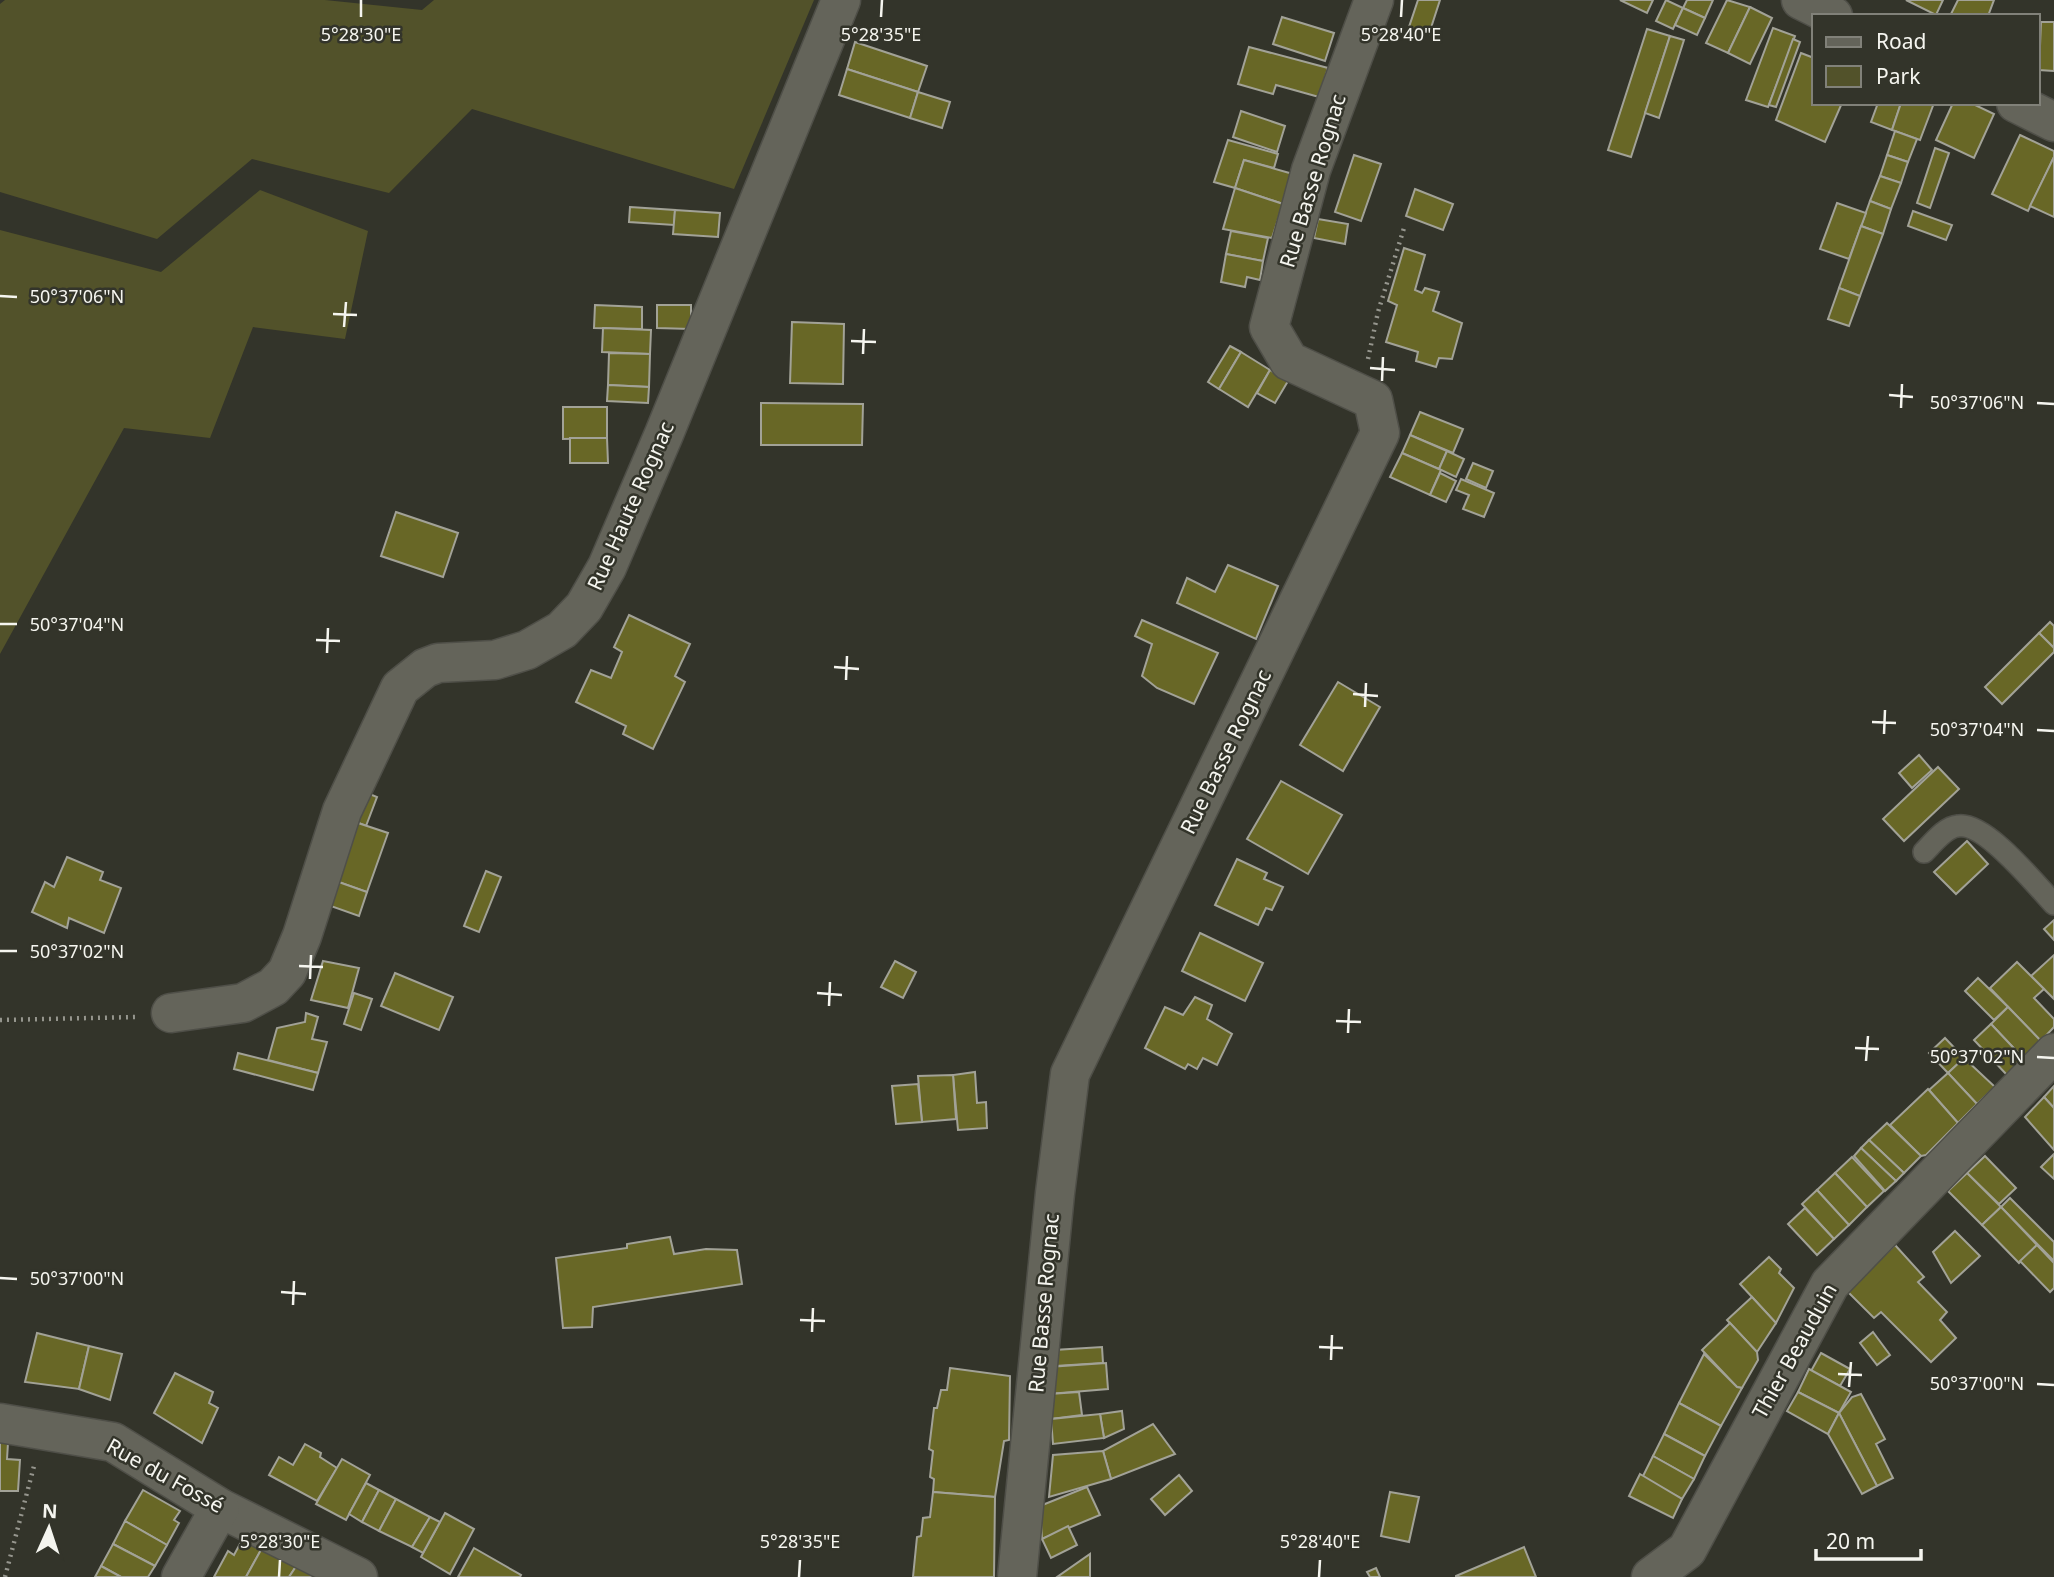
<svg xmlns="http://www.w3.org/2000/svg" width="2054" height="1577" viewBox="0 0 2054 1577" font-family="'Noto Sans',sans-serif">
<rect width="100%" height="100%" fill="#33342a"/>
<g fill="#52522a">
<polygon points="5,0 325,0 422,10 434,0 814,0 734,189 472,109 389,193 252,159 157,239 0,192 0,4"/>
<polygon points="260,190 368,231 345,339 253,327 210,438 124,428 0,654 0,230 161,272"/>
</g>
<g fill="#686726" stroke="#a2a297" stroke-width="2">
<polygon points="1418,0 1440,0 1429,34 1409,27"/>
<polygon points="1620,0 1653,0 1647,13"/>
<polygon points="1666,0 1683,8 1673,29 1656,21"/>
<polygon points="1687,0 1713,0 1705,18 1683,8"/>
<polygon points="1727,0 1750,7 1728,53 1706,43"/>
<polygon points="1906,0 1943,0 1936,15"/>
<polygon points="1958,0 1994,0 1988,16 1950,16"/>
<polygon points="1750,7 1772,18 1750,64 1728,53"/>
<polygon points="1683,8 1705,18 1697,35 1675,25"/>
<polygon points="1282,17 1334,33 1325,61 1273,44"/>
<polygon points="2038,21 2041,22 2039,70 2038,70"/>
<polygon points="2041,22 2054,22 2054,71 2039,70"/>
<polygon points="1773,28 1795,36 1768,107 1746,100"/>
<polygon points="1647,29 1670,36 1631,157 1608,150"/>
<polygon points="1670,36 1684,40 1659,118 1645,113"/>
<polygon points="1793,39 1800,42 1776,107 1769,105"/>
<polygon points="855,42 927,66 918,92 847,69"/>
<polygon points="1249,47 1328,68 1319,97 1276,85 1273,94 1238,84"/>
<polygon points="1801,53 1814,58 1814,103 1842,103 1825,142 1776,120"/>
<polygon points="847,69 918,92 910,118 839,95"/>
<polygon points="918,92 950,102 942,128 910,118"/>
<polygon points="1878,103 1901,103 1892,130 1871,122"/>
<polygon points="1901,103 1934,103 1920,140 1892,130"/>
<polygon points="1953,103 1971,103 1994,114 1974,158 1936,140"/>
<polygon points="1241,111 1285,126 1277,152 1233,137"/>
<polygon points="1895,131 1917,139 1908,162 1887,155"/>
<polygon points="2020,135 2054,151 2054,157 2028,211 1992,194"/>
<polygon points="1228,140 1278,154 1274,168 1244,160 1235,188 1214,182"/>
<polygon points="1935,148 1949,153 1930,208 1917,203"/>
<polygon points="1354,155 1381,164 1361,221 1335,212"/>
<polygon points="1887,155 1908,162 1901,183 1880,176"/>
<polygon points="2054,157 2054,217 2030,206"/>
<polygon points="1244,160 1293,174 1283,204 1235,188"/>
<polygon points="1880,176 1901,183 1891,209 1870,201"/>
<polygon points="1235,188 1283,204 1272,238 1223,229"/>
<polygon points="1415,189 1453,204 1443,230 1406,216"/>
<polygon points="1870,201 1891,209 1883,234 1861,226"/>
<polygon points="1837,203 1866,213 1849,259 1820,249"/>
<polygon points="630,207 675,210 674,225 629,222"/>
<polygon points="675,210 720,213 718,237 673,234"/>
<polygon points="1913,211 1952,225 1946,240 1908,226"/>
<polygon points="1318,219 1348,224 1345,244 1314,238"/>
<polygon points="1861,226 1883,234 1860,296 1839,288"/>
<polygon points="1231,231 1268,238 1263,261 1226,254"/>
<polygon points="1404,248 1425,255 1415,290 1422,293 1425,288 1439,292 1433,311 1462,323 1452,359 1439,358 1436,367 1416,361 1418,352 1386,342 1397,305 1388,301"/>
<polygon points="1226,254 1263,261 1260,280 1247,277 1245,287 1221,282"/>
<polygon points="1839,288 1860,296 1849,326 1828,319"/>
<polygon points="595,305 642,307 642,329 594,328"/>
<polygon points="657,305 691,305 691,329 657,328"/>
<polygon points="792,322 844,324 843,384 790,383"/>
<polygon points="603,328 651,330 650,354 602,352"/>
<polygon points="1230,346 1241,352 1219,389 1208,382"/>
<polygon points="1241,352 1270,370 1248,407 1219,389"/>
<polygon points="609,353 650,354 649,387 608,385"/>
<polygon points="1270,370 1288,381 1275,403 1257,393"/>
<polygon points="608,385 649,387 648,403 607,401"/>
<polygon points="761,403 863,404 862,445 761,445"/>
<polygon points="563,407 607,407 607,438 563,439"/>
<polygon points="1420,412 1463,429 1453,453 1410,435"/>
<polygon points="1410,435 1447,451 1439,469 1402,453"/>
<polygon points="570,438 607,438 608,463 570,463"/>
<polygon points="1447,451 1464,459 1456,477 1439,469"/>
<polygon points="1402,453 1441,470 1430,495 1390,477"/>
<polygon points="1473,463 1493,471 1486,488 1466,479"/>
<polygon points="1440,473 1456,481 1446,502 1430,495"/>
<polygon points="1461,479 1494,493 1484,517 1463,509 1469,495 1456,490"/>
<polygon points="396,512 458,533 443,577 381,556"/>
<polygon points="1228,565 1278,586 1256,639 1177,603 1187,578 1215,592"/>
<polygon points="629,615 690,644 675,676 685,682 653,749 623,734 626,726 576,702 591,670 611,678 622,652 614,647"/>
<polygon points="1142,620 1218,653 1194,704 1157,688 1142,676 1152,644 1135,636"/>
<polygon points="2050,622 2054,626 2054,648 2039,633"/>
<polygon points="2039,633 2054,648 2054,652 2002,704 1985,687"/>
<polygon points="1338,682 1380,707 1343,771 1300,745"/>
<polygon points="1919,755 1932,770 1912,788 1899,773"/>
<polygon points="1938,767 1959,789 1904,841 1883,819"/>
<polygon points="1281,781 1342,815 1308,874 1247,839"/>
<polygon points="360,790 377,797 366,826 349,819"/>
<polygon points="349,820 388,833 367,892 333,880"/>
<polygon points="1967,841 1988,864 1956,894 1934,872"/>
<polygon points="67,857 103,872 100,880 121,888 104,933 69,918 67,928 32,912 45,882 54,887"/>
<polygon points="1237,859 1267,873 1264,879 1283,887 1272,910 1266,908 1258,925 1215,905"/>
<polygon points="486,871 501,877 479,932 464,926"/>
<polygon points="333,880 367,892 359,916 325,904"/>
<polygon points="2054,920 2054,940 2044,929"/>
<polygon points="1200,933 1263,963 1245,1001 1182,971"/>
<polygon points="2054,955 2054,999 2031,976"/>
<polygon points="323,961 359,968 348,1008 311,1000"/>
<polygon points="895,961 916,972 903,998 881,987"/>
<polygon points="2017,962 2044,989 2034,998 2054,1019 2054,1027 2041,1041 1990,988"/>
<polygon points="395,973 453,997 439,1030 381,1006"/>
<polygon points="1978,978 2008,1007 1994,1020 1965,991"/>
<polygon points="354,993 372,999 361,1030 344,1024"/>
<polygon points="1195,997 1212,1005 1207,1019 1232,1034 1217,1065 1203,1058 1197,1069 1188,1064 1185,1069 1145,1048 1165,1007 1183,1015"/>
<polygon points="2008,1007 2041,1041 2024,1059 1991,1024"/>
<polygon points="306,1013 318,1017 312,1039 327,1042 318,1073 268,1060 277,1028 305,1022"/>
<polygon points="1991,1024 2024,1059 2007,1075 1974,1040"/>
<polygon points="1945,1038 1964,1058 1948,1073 1929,1053"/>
<polygon points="238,1053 318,1073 313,1090 234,1069"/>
<polygon points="1964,1058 1995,1087 1977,1104 1948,1073"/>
<polygon points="975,1072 977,1103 986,1102 987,1128 958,1130 953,1075"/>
<polygon points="1948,1073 1977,1104 1958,1123 1929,1090"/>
<polygon points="953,1075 956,1119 922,1122 918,1076"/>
<polygon points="918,1084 922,1122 896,1124 892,1086"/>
<polygon points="2054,1086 2054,1108 2044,1097"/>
<polygon points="1928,1089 1958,1123 1926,1155 1921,1156 1890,1125"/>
<polygon points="2044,1097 2054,1108 2054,1150 2025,1117"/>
<polygon points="1887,1123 1921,1156 1904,1173 1869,1140"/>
<polygon points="1869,1140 1904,1173 1896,1181 1861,1148"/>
<polygon points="1861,1148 1896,1181 1885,1191 1854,1156"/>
<polygon points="2054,1154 2054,1179 2041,1167"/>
<polygon points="1985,1156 2016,1188 1999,1204 1967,1173"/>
<polygon points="1852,1157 1884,1191 1867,1207 1835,1173"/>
<polygon points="1835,1173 1867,1207 1849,1225 1817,1190"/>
<polygon points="1967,1173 2001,1207 1982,1225 1948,1191"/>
<polygon points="1817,1190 1849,1225 1834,1239 1802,1204"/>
<polygon points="2010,1198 2054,1242 2054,1261 2001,1207"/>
<polygon points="2001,1207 2037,1245 2019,1263 1982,1225"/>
<polygon points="1805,1208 1834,1239 1817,1255 1788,1224"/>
<polygon points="1955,1231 1980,1256 1951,1283 1933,1252"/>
<polygon points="670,1237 674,1254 706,1249 737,1250 742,1284 593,1307 592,1327 563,1328 556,1258 627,1248 627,1244"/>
<polygon points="1895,1245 1924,1277 1918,1282 1947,1312 1940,1320 1956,1338 1931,1362 1881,1312 1874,1318 1847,1291"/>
<polygon points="2037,1245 2054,1263 2054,1288 2050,1292 2020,1261"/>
<polygon points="1769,1257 1781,1269 1779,1273 1794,1288 1776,1323 1740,1284"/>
<polygon points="1752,1297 1776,1323 1757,1352 1727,1320"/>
<polygon points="1730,1323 1757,1352 1758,1360 1742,1388 1737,1387 1702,1350"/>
<polygon points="1873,1332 1890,1355 1877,1365 1860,1343"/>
<polygon points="37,1333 89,1346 79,1389 25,1382"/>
<polygon points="89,1346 122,1354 110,1400 79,1389"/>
<polygon points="1102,1347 1103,1363 1055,1366 1054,1350"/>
<polygon points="1821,1353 1850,1369 1840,1386 1811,1371"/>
<polygon points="1704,1354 1737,1387 1742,1388 1721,1426 1679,1403"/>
<polygon points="1106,1363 1108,1389 1049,1394 1048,1367"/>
<polygon points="950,1368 1010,1376 1009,1440 1004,1441 995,1497 933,1492 934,1479 930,1477 933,1451 929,1449 934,1408 937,1408 941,1390 947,1390"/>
<polygon points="1809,1369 1851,1392 1839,1413 1798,1392"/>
<polygon points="175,1373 213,1392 209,1403 218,1408 202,1443 154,1413"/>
<polygon points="1079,1392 1082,1415 1051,1419 1049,1394"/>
<polygon points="1798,1392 1839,1413 1828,1434 1787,1411"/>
<polygon points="1861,1394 1885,1439 1876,1444 1893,1478 1877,1486 1839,1413 1852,1397"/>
<polygon points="1679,1403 1721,1426 1705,1456 1664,1434"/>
<polygon points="1122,1411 1124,1429 1104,1438 1100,1414"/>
<polygon points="1839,1413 1877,1486 1862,1494 1828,1434"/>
<polygon points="1100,1414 1104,1438 1053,1444 1051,1419"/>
<polygon points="1153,1424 1175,1454 1111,1479 1103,1451"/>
<polygon points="1664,1434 1705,1456 1694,1479 1653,1456"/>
<polygon points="0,1443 8,1443 7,1459 20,1460 18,1491 0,1491"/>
<polygon points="305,1444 321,1453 320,1457 337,1468 317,1501 269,1475 279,1457 293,1465"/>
<polygon points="1103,1451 1111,1479 1049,1497 1053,1455"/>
<polygon points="1653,1456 1694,1479 1682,1499 1642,1478"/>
<polygon points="342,1459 370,1475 346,1520 316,1504"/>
<polygon points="1640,1474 1682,1499 1673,1518 1629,1496"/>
<polygon points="1179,1475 1192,1491 1165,1515 1151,1499"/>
<polygon points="366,1483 379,1490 362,1522 349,1514"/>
<polygon points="1087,1487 1100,1515 1042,1539 1040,1506"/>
<polygon points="143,1490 180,1511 174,1520 179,1523 167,1545 125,1521"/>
<polygon points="379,1490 396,1499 379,1531 362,1522"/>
<polygon points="933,1492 995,1497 994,1577 913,1577 917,1537 921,1536 923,1518 930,1517"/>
<polygon points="1390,1492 1419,1497 1409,1542 1381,1536"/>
<polygon points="396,1499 430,1517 412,1547 379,1531"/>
<polygon points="445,1513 474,1529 450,1574 421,1557"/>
<polygon points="430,1517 440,1522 423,1553 412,1547"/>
<polygon points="125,1521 167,1545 155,1566 113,1544"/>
<polygon points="1068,1526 1077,1545 1051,1558 1042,1539"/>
<polygon points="243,1538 262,1548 246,1577 214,1577 228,1551 234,1555"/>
<polygon points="113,1544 155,1566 148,1577 121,1577 101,1566"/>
<polygon points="1524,1547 1536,1577 1456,1577 1456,1576"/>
<polygon points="262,1548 297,1565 289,1577 246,1577"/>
<polygon points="474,1548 521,1575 520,1577 458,1577"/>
<polygon points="1090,1554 1090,1577 1057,1577"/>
<polygon points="297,1565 315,1577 289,1577"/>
<polygon points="101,1566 121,1577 95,1577"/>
<polygon points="1376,1568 1380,1577 1370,1577 1367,1572"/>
</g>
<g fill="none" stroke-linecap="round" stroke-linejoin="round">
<defs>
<path id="service" d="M1924 852C1933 843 1945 827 1958 826 1985 821 2036 885 2054 904"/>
<g id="minor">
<polyline points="171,1013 243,1003 273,987 287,972 302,936 342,811 400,688 425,668 438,663 495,660 527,650 562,630 584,607 607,567 664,434 841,0"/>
<polyline points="0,1423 113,1442 220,1508 358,1577"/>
<polyline points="181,1577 220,1508"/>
<polyline points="1017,1577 1055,1193 1070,1074 1380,433 1373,400 1289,361 1269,327 1311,170 1374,0"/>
<polyline points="1651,1577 1687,1550 1830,1284 2054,1053"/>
</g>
<g id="tertiary">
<polyline points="1801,0 1833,16"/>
<polyline points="2016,103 2054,122"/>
</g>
</defs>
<use href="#service" stroke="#4f4f48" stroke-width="24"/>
<use href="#minor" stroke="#4f4f48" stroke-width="41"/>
<use href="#tertiary" stroke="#4f4f48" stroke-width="41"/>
<g stroke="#96968e" stroke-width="4.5" stroke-dasharray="2 5" stroke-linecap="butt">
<polyline points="1368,359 1378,312 1404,228"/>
<polyline points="0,1020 136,1017"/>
<polyline points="5,1577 34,1466"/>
</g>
<use href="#service" stroke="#64645a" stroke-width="21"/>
<use href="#minor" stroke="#64645a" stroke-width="38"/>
<use href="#tertiary" stroke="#64645a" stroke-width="38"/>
</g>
<path fill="none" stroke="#f5f5ef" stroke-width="2.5" d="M361 17V0M881 17 882 0M1401 17 1402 0M0 296 17 297M333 314 357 315M344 327 346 302M851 341 876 342M863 354 864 329M1370 368 1395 370M1382 381 1383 357M1889 395 1913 397M2037 403 2054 404M1901 408 1902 384M0 624H17M316 640 340 641M327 653 328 628M834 667 859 669M846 680 847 656M1353 694 1378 696M1365 707 1366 683M1872 722 1896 723M2037 730 2054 731M1884 734 1885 710M0 951H17M299 966 323 967M310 979 311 955M817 993 842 995M829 1006 830 982M1336 1021 1361 1022M1348 1033 1349 1009M1855 1048 1879 1049M2037 1057 2054 1058M1866 1061 1868 1036M0 1278 17 1279M281 1292 306 1294M293 1305 294 1281M800 1320 825 1321M812 1332 813 1308M1319 1347 1343 1348M1331 1360 1332 1335M1838 1374 1862 1375M2037 1384 2054 1385M1849 1387 1851 1362M279 1577 280 1560M799 1577 800 1560M1319 1577 1320 1560"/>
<g text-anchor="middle" stroke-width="5" stroke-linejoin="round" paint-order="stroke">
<g font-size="21" fill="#f5f5ef" stroke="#33342a">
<text transform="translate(1313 181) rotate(-73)" y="7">Rue Basse Rognac</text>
<text transform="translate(631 506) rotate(-66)" y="7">Rue Haute Rognac</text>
<text transform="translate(1226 752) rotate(-64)" y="7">Rue Basse Rognac</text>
<text transform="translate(1044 1303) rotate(-85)" y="7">Rue Basse Rognac</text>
<text transform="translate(1795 1351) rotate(-61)" y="7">Thier Beauduin</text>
<text transform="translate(165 1476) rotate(29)" y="7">Rue du Fossé</text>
</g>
</g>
<g font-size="18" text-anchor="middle" fill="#f5f5ef" stroke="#33342a" stroke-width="5" stroke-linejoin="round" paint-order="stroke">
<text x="361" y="41">5°28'30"E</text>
<text x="881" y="41">5°28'35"E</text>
<text x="1401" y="41">5°28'40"E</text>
<text x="77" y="303">50°37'06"N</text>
<text x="1977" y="409">50°37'06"N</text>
<text x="77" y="631">50°37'04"N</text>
<text x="1977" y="736">50°37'04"N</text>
<text x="77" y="958">50°37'02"N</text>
<text x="1977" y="1063">50°37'02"N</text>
<text x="77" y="1285">50°37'00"N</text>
<text x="1977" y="1390">50°37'00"N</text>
<text x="280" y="1548">5°28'30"E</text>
<text x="800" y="1548">5°28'35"E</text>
<text x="1320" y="1548">5°28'40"E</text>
</g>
<rect x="1812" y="14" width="228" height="91" fill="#33342a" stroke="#818179" stroke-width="2"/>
<rect x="1826" y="37" width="35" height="10" fill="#64645a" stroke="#818179" stroke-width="2"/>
<text x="1876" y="49" font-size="21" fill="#f5f5ef">Road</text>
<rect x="1826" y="66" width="35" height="21" fill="#52522a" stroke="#818179" stroke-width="2"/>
<text x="1876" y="84" font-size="21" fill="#f5f5ef">Park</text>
<g transform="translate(49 1528) rotate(3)" stroke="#33342a" stroke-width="5" paint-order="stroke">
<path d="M0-5L12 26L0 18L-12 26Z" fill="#f5f5ef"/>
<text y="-10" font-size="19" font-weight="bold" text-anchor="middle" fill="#f5f5ef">N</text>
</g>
<path d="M1816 1549v10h105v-10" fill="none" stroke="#f5f5ef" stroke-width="3.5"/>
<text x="1826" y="1549" font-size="21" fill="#f5f5ef" stroke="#33342a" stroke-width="5" paint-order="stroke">20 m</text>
</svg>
